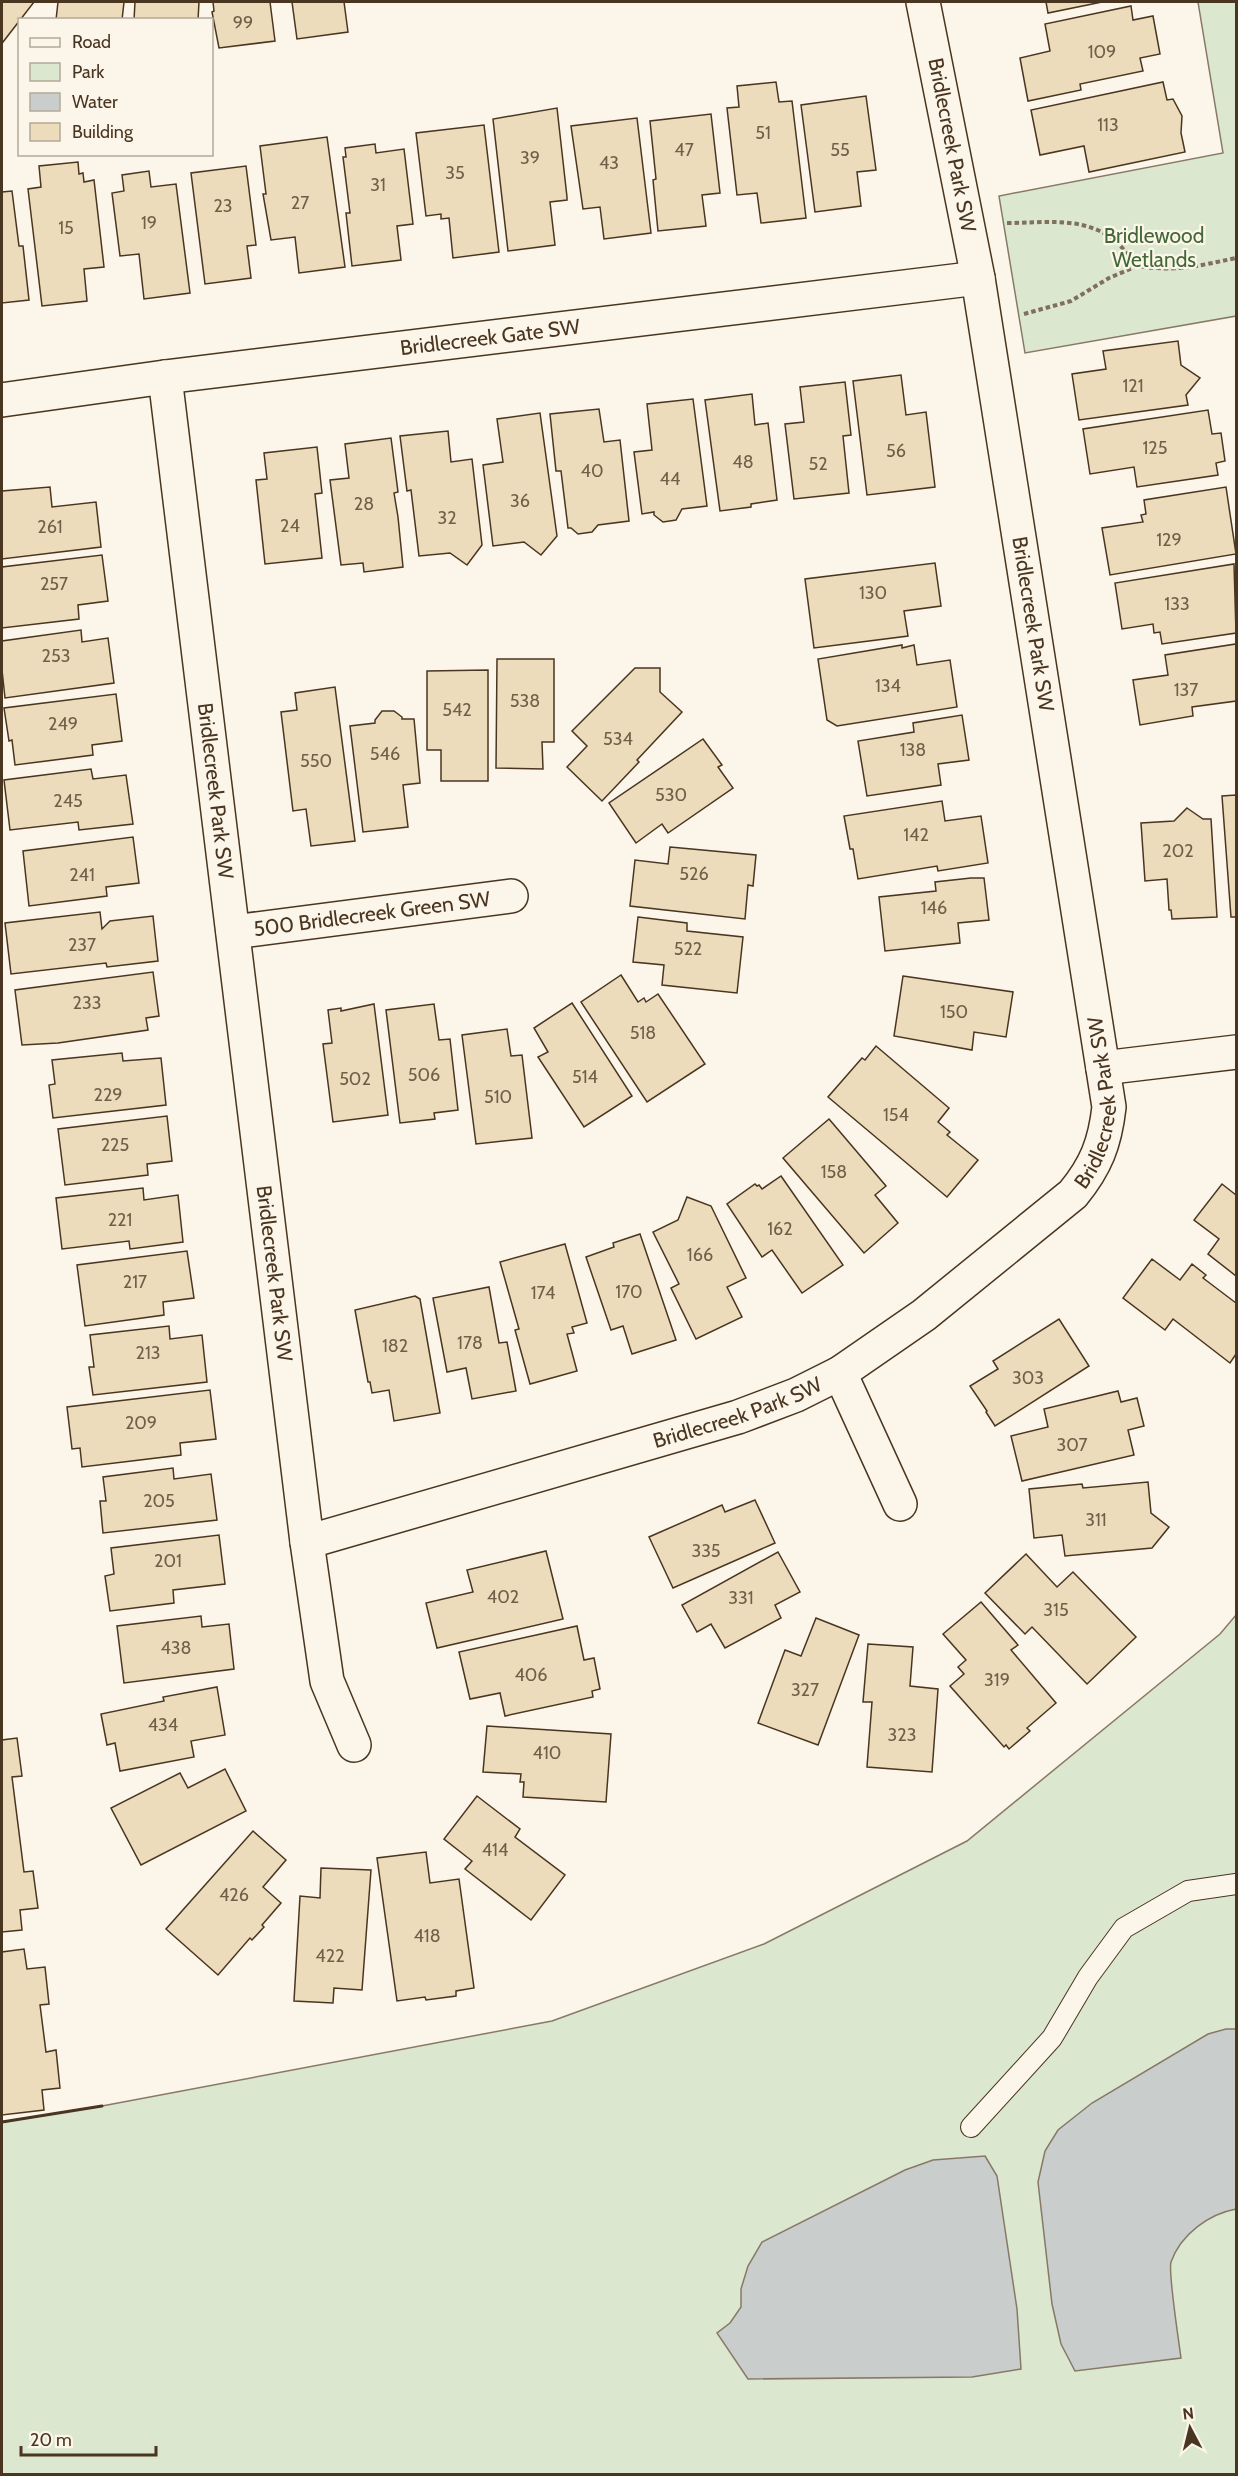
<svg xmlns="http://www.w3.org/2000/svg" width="1238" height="2476" viewBox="0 0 1238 2476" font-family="Cabin,sans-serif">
<rect width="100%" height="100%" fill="#fbf6e9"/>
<g fill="#dce7d0" stroke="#887966" stroke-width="1.5">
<polygon points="1198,2 1236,2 1236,316 1025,353 999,196 1223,153"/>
<polygon points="1236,1615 1236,2474 2,2474 2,2122 102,2106 552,2021 764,1944 967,1841 1220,1634"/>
</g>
<g fill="#c9cecd" stroke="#887966" stroke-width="1.5">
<path d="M1226 2029H1236V2209C1209 2214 1181 2234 1171 2262 1168 2271 1179 2343 1181 2358L1075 2371 1061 2344 1052 2304 1038 2182 1045 2151 1058 2130 1092 2103 1208 2034Z"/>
<polygon points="985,2156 997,2176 1017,2309 1021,2369 972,2377 748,2379 717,2333 730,2323 741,2307 741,2289 748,2266 762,2242 905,2170 933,2160"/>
</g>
<g fill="#ecdcbc" stroke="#4a3520" stroke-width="1.5">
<polygon points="2,2 34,2 3,42 2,41"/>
<polygon points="58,2 124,2 122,20 56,20"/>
<polygon points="135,2 199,2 198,20 134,20"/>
<polygon points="213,2 270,2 275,41 219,48 212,12 214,11"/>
<polygon points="292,2 344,2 348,32 297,39"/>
<polygon points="1046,2 1102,2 1048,13"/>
<polygon points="1131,6 1133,20 1153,16 1160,54 1140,58 1143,71 1080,84 1081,90 1028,101 1020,58 1050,51 1045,24"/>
<polygon points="776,82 779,102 792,101 806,218 761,223 757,193 737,195 727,108 739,107 737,86"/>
<polygon points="1163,82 1167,100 1173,99 1182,116 1181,133 1185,152 1089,172 1084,146 1040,155 1031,110"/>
<polygon points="866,96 876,170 857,172 861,206 815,212 801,105"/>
<polygon points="557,108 567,197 567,200 550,202 555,245 508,251 493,119"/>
<polygon points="711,114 720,193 702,195 706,226 658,231 653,180 656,179 650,121"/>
<polygon points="637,118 651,233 604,239 600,207 583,209 571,126"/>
<polygon points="484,125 499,252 453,258 449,218 441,219 441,214 426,216 416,133"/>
<polygon points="327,137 345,267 299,273 295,237 271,240 263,194 266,194 260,146"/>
<polygon points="375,144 376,153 404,149 413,224 397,226 401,260 352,266 346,213 350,213 343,157 346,157 345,148"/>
<polygon points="78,162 79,174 83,173 84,182 94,180 104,267 84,269 87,301 42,306 28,189 41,187 39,166"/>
<polygon points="246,166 256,245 247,246 251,278 205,284 191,173"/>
<polygon points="149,171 151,187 176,184 190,293 144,299 139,254 120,256 112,193 124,191 122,175"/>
<polygon points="12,191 19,246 23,246 29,300 2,303 2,192"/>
<polygon points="1178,341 1181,365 1200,378 1186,395 1188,405 1079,420 1072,374 1106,369 1103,351"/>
<polygon points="901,375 906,415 926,412 935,487 867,495 853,381"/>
<polygon points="845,382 851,435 843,436 849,493 794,499 785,424 804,422 800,387"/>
<polygon points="752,394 755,425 768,423 777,500 751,504 751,507 720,511 705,400"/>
<polygon points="693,399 707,506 682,509 676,520 663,522 654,515 654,512 642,514 634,452 652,450 647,404"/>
<polygon points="599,409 604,442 620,440 629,521 598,525 592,532 578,534 571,528 568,528 561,471 556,471 550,414"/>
<polygon points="1208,410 1212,434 1221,433 1225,461 1216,463 1218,475 1137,487 1134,467 1090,474 1083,429"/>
<polygon points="540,413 557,536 541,555 524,542 493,546 483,465 503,462 497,419"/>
<polygon points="448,431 451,462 472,459 482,545 467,565 450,553 419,556 411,490 407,491 400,436"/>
<polygon points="391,438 398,492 394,493 398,517 403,567 364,572 363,563 341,565 330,480 349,478 345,444"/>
<polygon points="317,447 322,493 315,494 322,558 265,564 256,480 267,479 264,453"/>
<polygon points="50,487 52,507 96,502 101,547 2,559 2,491"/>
<polygon points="1226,487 1236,554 1110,575 1102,528 1143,522 1141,515 1146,514 1144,500"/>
<polygon points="102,555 108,601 78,605 79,619 2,628 2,567"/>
<polygon points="935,563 941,606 904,611 908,636 814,648 805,579"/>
<polygon points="1234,564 1236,633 1162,644 1160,632 1154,633 1153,624 1122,629 1115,583"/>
<polygon points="81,630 82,642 108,638 114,683 5,698 2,670 2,641"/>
<polygon points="1236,644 1236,701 1192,707 1193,716 1140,725 1133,680 1168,675 1165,655"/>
<polygon points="902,645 902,648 914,645 917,665 950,660 957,707 837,726 827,720 818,659"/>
<polygon points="497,659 554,659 554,742 542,742 543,769 496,768"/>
<polygon points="635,668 660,668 660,692 682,712 637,760 639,762 602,801 567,767 587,746 572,731"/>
<polygon points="488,670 488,781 441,781 441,750 427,750 427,671"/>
<polygon points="335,687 355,841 311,846 306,809 293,811 281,712 297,710 295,693"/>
<polygon points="116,694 122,741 92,745 93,755 15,765 12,740 9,741 4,708"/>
<polygon points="382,711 394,711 402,717 402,719 414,719 420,783 403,785 408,827 363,832 350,726 375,723 375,720"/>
<polygon points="962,715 969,760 938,764 941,785 867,796 858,741 914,732 913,723"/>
<polygon points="703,739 722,765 718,767 733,788 668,833 662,824 636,843 609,803"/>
<polygon points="91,769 93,779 126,775 133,824 79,830 78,822 10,830 4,780"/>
<polygon points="1236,795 1236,917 1231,917 1222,796"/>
<polygon points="942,801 945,821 981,816 988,863 938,871 937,866 858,879 853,849 850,849 844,816"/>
<polygon points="1187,808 1203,819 1211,819 1217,917 1172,919 1171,910 1169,910 1167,879 1145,881 1141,823 1174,821"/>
<polygon points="133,837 139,883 106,887 107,896 29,906 23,851"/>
<polygon points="670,847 756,855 753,886 748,885 745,919 630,906 635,860 668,864"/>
<polygon points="971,878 984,878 989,920 958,923 960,943 885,951 879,897 936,891 935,882"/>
<polygon points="100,912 102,929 110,921 153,916 158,961 107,967 106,963 11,974 5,923"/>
<polygon points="638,917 687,923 687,931 743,937 737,993 662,985 664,965 633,962"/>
<polygon points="153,972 159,1016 146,1018 148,1030 58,1043 22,1045 15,990"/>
<polygon points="621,975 638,1002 644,998 646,1002 658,994 705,1064 647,1102 581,1002"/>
<polygon points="903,976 1013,992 1006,1037 974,1032 972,1050 894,1036"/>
<polygon points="572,1003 632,1096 584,1127 538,1057 548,1052 534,1028"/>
<polygon points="374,1004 388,1115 333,1122 323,1044 332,1043 328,1010 341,1008 341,1011"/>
<polygon points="434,1004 439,1040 450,1039 458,1110 434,1113 435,1119 400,1123 386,1010"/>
<polygon points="507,1029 511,1056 522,1055 532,1138 476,1144 462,1035"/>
<polygon points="876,1046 949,1108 938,1122 950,1132 947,1135 978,1160 947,1197 828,1097 862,1058 865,1060"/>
<polygon points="122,1053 123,1061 161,1058 166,1105 53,1118 49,1085 55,1084 52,1060"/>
<polygon points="167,1116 172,1161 147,1164 148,1175 65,1185 58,1129"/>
<polygon points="829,1119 886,1186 875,1195 898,1223 864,1253 783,1158"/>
<polygon points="781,1176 843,1265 802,1293 772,1250 762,1257 727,1204 755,1184 757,1186 759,1185 762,1189"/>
<polygon points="1222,1184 1236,1195 1236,1276 1208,1254 1219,1239 1194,1220"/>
<polygon points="143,1188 144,1200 178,1195 183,1242 130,1249 129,1241 62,1249 56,1198"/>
<polygon points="687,1197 711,1206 746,1278 727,1287 742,1317 696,1339 671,1288 679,1284 653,1232 678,1220"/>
<polygon points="640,1234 676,1340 632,1354 623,1326 611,1330 586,1257 614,1247 613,1243"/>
<polygon points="565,1244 587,1323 572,1327 574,1333 567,1334 577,1371 530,1384 515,1330 519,1329 500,1262"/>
<polygon points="187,1251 194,1298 163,1302 164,1315 85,1326 77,1265"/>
<polygon points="1152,1259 1180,1280 1192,1264 1206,1275 1203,1278 1236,1303 1236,1354 1230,1363 1173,1319 1165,1330 1123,1298"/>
<polygon points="489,1287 499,1343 507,1342 516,1391 472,1399 466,1368 447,1372 433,1298"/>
<polygon points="415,1296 420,1299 440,1413 394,1421 389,1390 372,1393 370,1382 368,1382 355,1310"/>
<polygon points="1059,1319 1089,1366 995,1426 986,1412 987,1411 970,1386 998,1369 993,1361"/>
<polygon points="169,1326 170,1339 202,1335 207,1382 93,1395 89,1367 94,1367 90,1335"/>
<polygon points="210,1390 216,1439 180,1443 181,1455 82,1467 80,1448 72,1449 67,1407"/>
<polygon points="1118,1391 1121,1402 1137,1398 1144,1426 1128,1430 1134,1455 1022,1481 1011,1436 1048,1427 1044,1409"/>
<polygon points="173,1468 174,1479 211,1474 217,1520 103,1533 100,1501 106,1501 103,1477"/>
<polygon points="1148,1482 1151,1513 1169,1527 1152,1548 1065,1556 1062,1535 1034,1538 1029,1489 1082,1484 1083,1488"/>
<polygon points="755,1500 775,1543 673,1588 649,1537 722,1505 725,1512"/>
<polygon points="219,1535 225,1584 173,1590 174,1603 110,1611 105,1576 114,1574 111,1548"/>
<polygon points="546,1551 563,1619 437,1648 426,1603 473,1592 467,1570"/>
<polygon points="778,1552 800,1592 775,1605 781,1618 725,1648 711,1624 697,1632 682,1605"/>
<polygon points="1026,1554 1057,1587 1073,1572 1136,1637 1087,1684 1032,1627 1025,1634 985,1593"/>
<polygon points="981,1602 1018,1645 1011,1650 1056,1703 1027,1728 1030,1731 1009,1749 1006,1745 1004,1747 950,1686 964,1674 958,1667 966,1660 943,1634"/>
<polygon points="201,1616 202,1627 229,1624 234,1669 124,1683 117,1626"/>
<polygon points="816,1618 859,1635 818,1745 758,1723 785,1650 801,1656"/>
<polygon points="577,1626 584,1660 594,1658 600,1689 592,1691 593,1697 505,1716 500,1693 470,1699 459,1652"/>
<polygon points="868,1644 913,1647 910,1686 938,1689 932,1772 867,1767 872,1702 863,1702"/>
<polygon points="217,1687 225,1735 191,1741 194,1757 120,1771 115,1743 107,1745 101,1714 164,1701 163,1697"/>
<polygon points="487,1726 611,1734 606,1802 523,1797 524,1782 520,1782 521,1774 483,1772"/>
<polygon points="17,1738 22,1776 12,1777 24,1872 33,1871 38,1908 20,1910 22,1930 2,1932 2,1740"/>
<polygon points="225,1769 246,1811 141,1865 111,1808 180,1773 188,1788"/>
<polygon points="477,1796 520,1829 515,1837 565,1875 531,1920 465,1869 472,1861 444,1839"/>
<polygon points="253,1831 286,1860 263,1887 281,1903 262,1925 264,1927 252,1940 250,1938 218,1975 166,1929"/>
<polygon points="426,1852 430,1883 459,1879 474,1988 456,1991 456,1996 426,2000 425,1997 397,2001 377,1858"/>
<polygon points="321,1868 371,1870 362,1990 334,1988 333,2003 294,2001 300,1896 320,1898"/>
<polygon points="24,1949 27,1969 45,1967 49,2004 40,2005 46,2052 56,2050 60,2088 42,2090 44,2110 2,2115 2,1952"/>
</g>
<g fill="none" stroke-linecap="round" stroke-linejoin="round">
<defs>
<polyline id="lane" points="971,2127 1052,2038 1088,1977 1124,1928 1188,1891 1236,1884"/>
<g id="street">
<path id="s1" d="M165 377 307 1542 738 1417 796 1395 840 1373 924 1315 1073 1194C1096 1166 1105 1143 1109 1107L978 278 923 2"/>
<path id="s2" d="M2 400 165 377 978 278"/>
<path id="s3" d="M233 932 511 896"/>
<polyline points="1103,1068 1236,1052"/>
<polyline points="840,1373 900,1504"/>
<polyline points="307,1542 327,1681 354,1745"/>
</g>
</defs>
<use href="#lane" stroke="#4a3520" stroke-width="22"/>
<use href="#street" stroke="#4a3520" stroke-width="36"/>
<g stroke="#7f6f5c" stroke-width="4" stroke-dasharray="4.5 3" stroke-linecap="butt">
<path d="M1007 223C1044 223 1080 216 1112 238 1122 245 1129 258 1137 266 1176 272 1198 266 1236 258"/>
<polyline points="1024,314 1071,301 1109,278 1137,266"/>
</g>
<use href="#lane" stroke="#fbf6e9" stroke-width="20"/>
<use href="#street" stroke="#fbf6e9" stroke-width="33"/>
<polyline stroke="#4a3520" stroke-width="3" points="2,2122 102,2106"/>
</g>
<g text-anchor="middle" stroke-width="4.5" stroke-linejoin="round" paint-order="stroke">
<g font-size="18" fill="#725f47">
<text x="243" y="29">99</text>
<text x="1102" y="58">109</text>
<text x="1108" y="131">113</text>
<text x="763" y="139">51</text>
<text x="684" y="156">47</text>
<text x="840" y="156">55</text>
<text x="530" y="164">39</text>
<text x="609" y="169">43</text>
<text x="455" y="179">35</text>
<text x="378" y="191">31</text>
<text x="300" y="209">27</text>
<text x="223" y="212">23</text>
<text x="149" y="229">19</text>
<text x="66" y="234">15</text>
<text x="1133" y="392">121</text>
<text x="1155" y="454">125</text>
<text x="896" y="457">56</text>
<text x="743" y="468">48</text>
<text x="818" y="470">52</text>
<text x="592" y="477">40</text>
<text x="670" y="485">44</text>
<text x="520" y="507">36</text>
<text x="364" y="510">28</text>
<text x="447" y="524">32</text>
<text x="290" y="532">24</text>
<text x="50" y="533">261</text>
<text x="1169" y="546">129</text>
<text x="54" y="590">257</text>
<text x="873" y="599">130</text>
<text x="1177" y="610">133</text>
<text x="56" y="662">253</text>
<text x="888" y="692">134</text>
<text x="1186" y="696">137</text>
<text x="525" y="707">538</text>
<text x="457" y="716">542</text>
<text x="63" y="730">249</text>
<text x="618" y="745">534</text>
<text x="913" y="756">138</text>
<text x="385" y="760">546</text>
<text x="316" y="767">550</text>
<text x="671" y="801">530</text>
<text x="68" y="807">245</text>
<text x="916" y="841">142</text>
<text x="1178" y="857">202</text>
<text x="694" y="880">526</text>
<text x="82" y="881">241</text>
<text x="934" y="914">146</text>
<text x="82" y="951">237</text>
<text x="688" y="955">522</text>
<text x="87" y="1009">233</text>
<text x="954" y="1018">150</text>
<text x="643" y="1039">518</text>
<text x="424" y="1081">506</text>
<text x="585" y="1083">514</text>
<text x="355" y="1085">502</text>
<text x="108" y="1101">229</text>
<text x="498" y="1103">510</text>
<text x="896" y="1121">154</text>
<text x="115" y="1151">225</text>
<text x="834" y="1178">158</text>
<text x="120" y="1226">221</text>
<text x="780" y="1235">162</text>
<text x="700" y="1261">166</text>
<text x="135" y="1288">217</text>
<text x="629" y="1298">170</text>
<text x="543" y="1299">174</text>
<text x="470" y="1349">178</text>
<text x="395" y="1352">182</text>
<text x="148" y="1359">213</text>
<text x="1028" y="1384">303</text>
<text x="141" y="1429">209</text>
<text x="1072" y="1451">307</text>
<text x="159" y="1507">205</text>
<text x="1096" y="1526">311</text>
<text x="706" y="1557">335</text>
<text x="168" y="1567">201</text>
<text x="503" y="1603">402</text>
<text x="741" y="1604">331</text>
<text x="1056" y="1616">315</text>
<text x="176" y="1654">438</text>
<text x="531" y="1681">406</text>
<text x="997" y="1686">319</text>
<text x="805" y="1696">327</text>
<text x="163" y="1731">434</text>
<text x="902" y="1741">323</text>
<text x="547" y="1759">410</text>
<text x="495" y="1856">414</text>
<text x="234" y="1901">426</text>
<text x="427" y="1942">418</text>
<text x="330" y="1962">422</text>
</g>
<g font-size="21" fill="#4a3520" stroke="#fbf6e9">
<text transform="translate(952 145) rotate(79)" y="7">Bridlecreek Park SW</text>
<text dy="7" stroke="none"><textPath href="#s2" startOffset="492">Bridlecreek Gate SW</textPath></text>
<text transform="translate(1033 624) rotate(81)" y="7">Bridlecreek Park SW</text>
<text dy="7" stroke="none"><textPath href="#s1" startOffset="417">Bridlecreek Park SW</textPath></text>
<text dy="7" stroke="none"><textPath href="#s3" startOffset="140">500 Bridlecreek Green SW</textPath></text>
<text dy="7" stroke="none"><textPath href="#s1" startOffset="2126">Bridlecreek Park SW</textPath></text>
<text dy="7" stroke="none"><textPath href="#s1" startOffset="903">Bridlecreek Park SW</textPath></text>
<text dy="7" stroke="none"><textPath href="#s1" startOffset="1623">Bridlecreek Park SW</textPath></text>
</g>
<g font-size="21" fill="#436837" stroke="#fbf6e9">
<text x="1154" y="243">Bridlewood<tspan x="1154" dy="24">Wetlands</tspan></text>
</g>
</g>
<rect width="1238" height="2476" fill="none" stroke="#4a3520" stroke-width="6"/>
<rect x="18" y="18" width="195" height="138" fill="#fbf6e9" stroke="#b4a999" stroke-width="1.5"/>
<rect x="30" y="38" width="30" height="9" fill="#fbf6e9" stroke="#b4a999" stroke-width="1.5"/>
<text x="72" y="48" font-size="18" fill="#4a3520">Road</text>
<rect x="30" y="63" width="30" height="18" fill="#dce7d0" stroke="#b4a999" stroke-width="1.5"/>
<text x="72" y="78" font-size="18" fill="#4a3520">Park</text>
<rect x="30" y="93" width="30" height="18" fill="#c9cecd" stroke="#b4a999" stroke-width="1.5"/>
<text x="72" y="108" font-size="18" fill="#4a3520">Water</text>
<rect x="30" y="123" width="30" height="18" fill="#ecdcbc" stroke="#b4a999" stroke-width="1.5"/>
<text x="72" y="138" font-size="18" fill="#4a3520">Building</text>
<g transform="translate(1190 2428) rotate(353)" stroke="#fbf6e9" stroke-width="4.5" paint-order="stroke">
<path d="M0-4.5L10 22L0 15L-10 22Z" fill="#4a3520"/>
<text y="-9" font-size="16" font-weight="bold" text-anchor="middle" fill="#4a3520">N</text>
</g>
<path d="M21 2446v9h135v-9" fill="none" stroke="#4a3520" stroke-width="3"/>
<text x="30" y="2446" font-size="18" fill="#4a3520" stroke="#fbf6e9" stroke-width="4.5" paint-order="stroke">20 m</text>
</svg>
